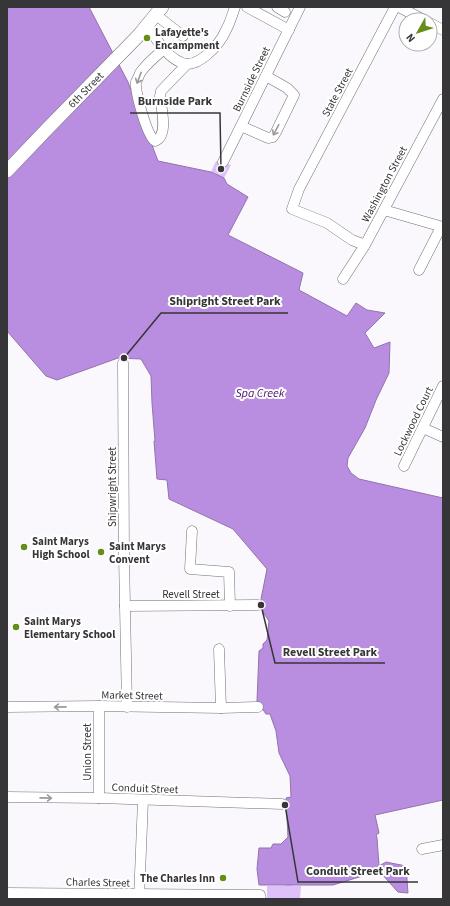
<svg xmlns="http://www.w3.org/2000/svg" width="450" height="906" viewBox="0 0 450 906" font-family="'Source Sans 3',sans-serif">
<rect width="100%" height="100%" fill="#faf8fd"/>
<g fill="#dec1fa">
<polygon points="216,161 227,165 228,164 231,165 224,178 211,172"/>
<polygon points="285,882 292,882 292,886 301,886 300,899 267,899 267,886 285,886"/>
</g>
<polygon fill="#b98ee0" stroke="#9273ad" points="7,7 89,7 128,82 158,161 211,172 224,178 227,184 248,197 228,235 303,273 299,290 347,316 356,303 367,310 385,313 365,333 374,348 390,342 389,373 376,400 365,428 348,458 347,466 351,473 359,479 443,498 443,800 375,815 379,833 376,835 377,838 379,866 386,862 406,866 408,893 398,892 379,871 333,885 259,885 257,869 259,848 271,848 273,844 281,844 288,837 286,798 291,797 290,776 279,753 276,731 270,714 266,714 257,701 259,651 263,648 263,644 267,640 269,621 263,612 261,599 267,569 233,529 169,499 167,480 157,479 154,441 155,441 152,403 151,376 141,359 118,358 57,380 46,376 7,331"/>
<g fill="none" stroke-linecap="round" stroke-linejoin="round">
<defs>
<g id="minor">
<polyline points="247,7 289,30"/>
<polyline points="277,7 285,12"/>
<polyline points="399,7 424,20"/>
<polyline points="156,15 183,36"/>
<polyline points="430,23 443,30"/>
<path d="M147 26C157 39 165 55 180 62 197 71 220 44 226 30 230 23 232 15 235 7"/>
<path d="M164 49C156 56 146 64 140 73 139 76 137 80 136 82 135 92 147 136 155 141 169 136 161 107 160 96L161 91 187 64"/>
<polyline points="241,126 268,138 273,137 276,132 294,95 287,88 266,76"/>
<polyline points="223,162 300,7"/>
<polyline points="384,210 443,227"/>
<polyline points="365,245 352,240 327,223 292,209 299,189 395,7"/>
<polyline points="419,270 441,227"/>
<polyline points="343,279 365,245 443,99"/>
<polyline points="123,363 124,556 127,707"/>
<polyline points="423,428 443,437"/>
<polyline points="404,466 443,386"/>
<polyline points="192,531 190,569 229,572 230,606"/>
<polyline points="125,606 258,605"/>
<polyline points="219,649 221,708"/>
<polyline points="99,706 99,798"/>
<polyline points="7,707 99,706 221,708 258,707"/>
<polyline points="7,797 99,798 282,804"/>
<polyline points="422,849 443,845"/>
<polyline points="7,893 260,895 261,899"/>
<polyline points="139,899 143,800"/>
</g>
<g id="major">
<path id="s1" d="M7 171 49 127 139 35 162 7"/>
</g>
</defs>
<use href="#minor" stroke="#727074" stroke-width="11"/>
<use href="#major" stroke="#727074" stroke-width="14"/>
<use href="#minor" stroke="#fff" stroke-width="10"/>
<use href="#major" stroke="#fff" stroke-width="13"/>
</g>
<defs><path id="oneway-shaft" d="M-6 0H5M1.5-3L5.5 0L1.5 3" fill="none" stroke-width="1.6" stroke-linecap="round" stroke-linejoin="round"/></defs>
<g stroke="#9a9a9b">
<use href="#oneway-shaft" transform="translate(139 78) rotate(111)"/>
<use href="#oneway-shaft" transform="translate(276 130) rotate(118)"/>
<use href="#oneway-shaft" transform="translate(60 707) rotate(179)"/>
<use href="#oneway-shaft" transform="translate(46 798) rotate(1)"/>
</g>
<g fill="#658d19" stroke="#fff" stroke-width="1.5">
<circle cx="147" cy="38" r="4"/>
<circle cx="24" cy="547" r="4"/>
<circle cx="101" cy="552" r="4"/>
<circle cx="16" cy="627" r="4"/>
<circle cx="223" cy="878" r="4"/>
</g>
<g text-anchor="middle" stroke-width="4" stroke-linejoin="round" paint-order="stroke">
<g font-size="11" font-weight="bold" fill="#363537" stroke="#fff" text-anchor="start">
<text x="155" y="36">Lafayette's<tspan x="155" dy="13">Encampment</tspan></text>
<text x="32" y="545">Saint Marys<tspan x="32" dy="13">High School</tspan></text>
<text x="109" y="550">Saint Marys<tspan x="109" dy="13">Convent</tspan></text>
<text x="24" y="625">Saint Marys<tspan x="24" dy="13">Elementary School</tspan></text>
<text x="215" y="882" text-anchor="end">The Charles Inn</text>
</g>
<g font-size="11" fill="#363537" stroke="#fff">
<text transform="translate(251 79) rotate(-64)" y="4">Burnside Street</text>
<text dy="4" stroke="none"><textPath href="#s1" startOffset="113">6th Street</textPath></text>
<text transform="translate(337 92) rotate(-62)" y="4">State Street</text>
<text transform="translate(384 184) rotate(-62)" y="4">Washington Street</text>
<text transform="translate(413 421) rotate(-64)" y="4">Lockwood Court</text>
<text transform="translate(112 487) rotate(-90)" y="4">Shipwright Street</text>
<text x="191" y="598">Revell Street</text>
<text transform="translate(132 695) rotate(1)" y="4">Market Street</text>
<text transform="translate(87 752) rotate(-90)" y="4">Union Street</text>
<text transform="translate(145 788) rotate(2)" y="4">Conduit Street</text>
<text transform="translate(98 882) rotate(1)" y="4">Charles Street</text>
</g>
<g font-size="12" font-style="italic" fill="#4e1274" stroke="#fff">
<text x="260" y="397">Spa Creek</text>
</g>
</g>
<path fill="none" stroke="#363537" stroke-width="1.5" d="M221 169L220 113H130M124 358L161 313H288M261 605L275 663H385M285 805L298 882H418"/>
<g fill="#363537" stroke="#fff" stroke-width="1.5">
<circle cx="221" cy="169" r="4"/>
<circle cx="124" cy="358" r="4"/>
<circle cx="261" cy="605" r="4"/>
<circle cx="285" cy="805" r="4"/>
</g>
<g font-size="12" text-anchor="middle" font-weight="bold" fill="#363537" stroke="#fff" stroke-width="4" stroke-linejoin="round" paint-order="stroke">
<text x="175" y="105">Burnside Park</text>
<text x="225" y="305">Shipright Street Park</text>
<text x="330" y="656">Revell Street Park</text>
<text x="358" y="875">Conduit Street Park</text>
</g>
<rect width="450" height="906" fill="none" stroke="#363537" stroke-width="16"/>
<g transform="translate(418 32) rotate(231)"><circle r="19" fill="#ffffff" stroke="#afaeaf"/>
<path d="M0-3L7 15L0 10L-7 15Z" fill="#658d19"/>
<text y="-6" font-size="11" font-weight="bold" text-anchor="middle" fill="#363537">N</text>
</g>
</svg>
